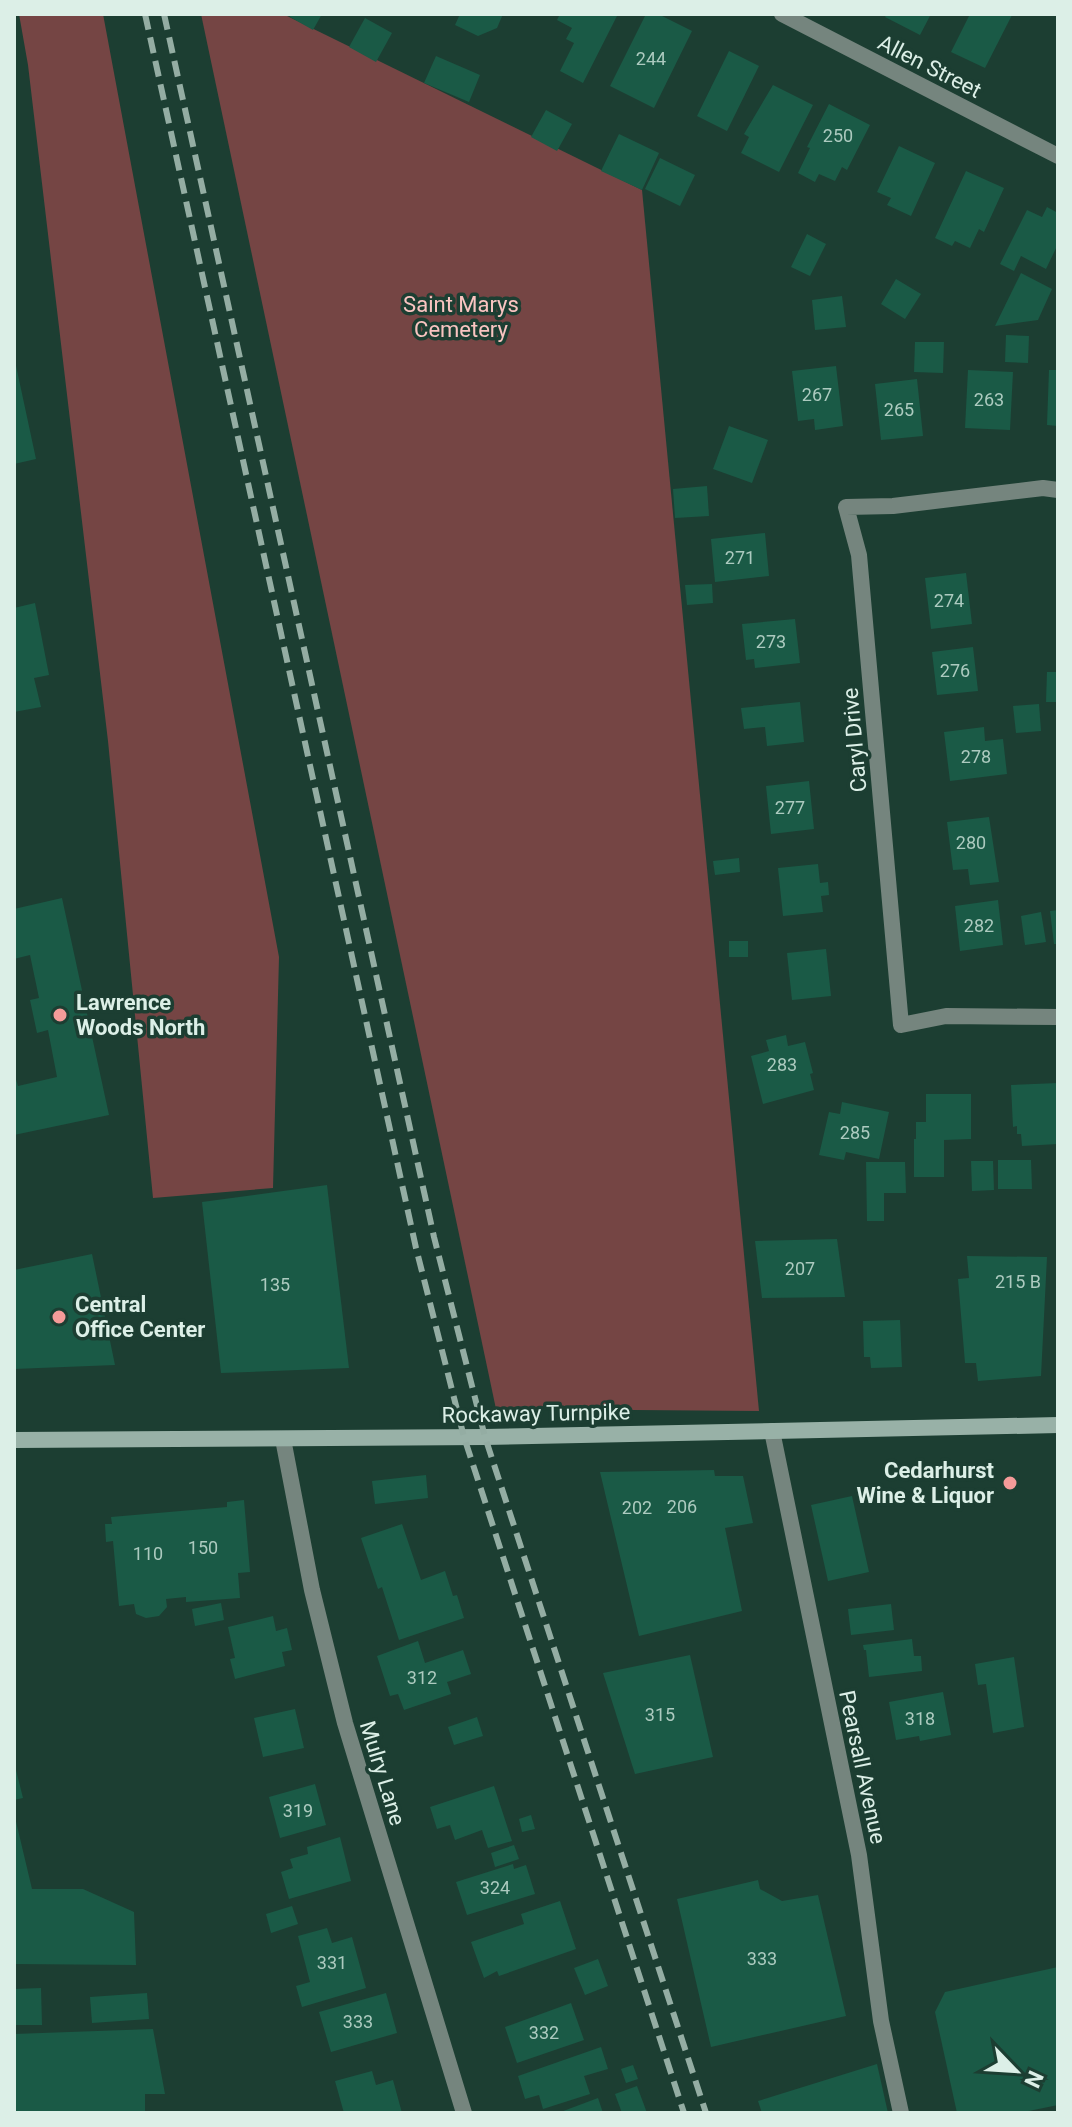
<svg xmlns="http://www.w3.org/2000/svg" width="1072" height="2127" viewBox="0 0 1072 2127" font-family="Roboto,sans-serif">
<rect width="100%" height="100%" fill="#1c3e32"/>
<g fill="#754544">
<polygon points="19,14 103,14 279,957 273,1188 153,1198 108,741 28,65"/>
<polygon points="201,14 283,14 642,190 759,1411 496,1409"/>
</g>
<g fill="#1a5a46">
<polygon points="291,14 322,14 313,30 290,17"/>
<polygon points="460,14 503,14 497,28 478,36 455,25"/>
<polygon points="560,14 618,14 583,83 560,71 574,43 566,39 572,28 557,20"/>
<polygon points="646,14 658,14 692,31 654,108 610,86"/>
<polygon points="887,14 931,14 920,35 885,17"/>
<polygon points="970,14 1012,15 985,68 951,52"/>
<polygon points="365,18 392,33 376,62 349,47"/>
<polygon points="729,51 759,66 727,131 697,116"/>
<polygon points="436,56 480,75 469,102 424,83"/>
<polygon points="773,85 813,105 779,172 741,153 749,137 744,134"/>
<polygon points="829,104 870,125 847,170 842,167 835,181 819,174 815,182 798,173 810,148 807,147"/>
<polygon points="546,110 572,124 557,151 531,137"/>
<polygon points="619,134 659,153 642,190 601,171"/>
<polygon points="899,146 935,163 911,216 887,205 891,198 877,192"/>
<polygon points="660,158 695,175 680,206 645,189"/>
<polygon points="966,171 1004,188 984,232 979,229 970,248 955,241 952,246 935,238"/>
<polygon points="1047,207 1058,213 1058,244 1046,269 1021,256 1014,271 1000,264 1027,210 1042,217"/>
<polygon points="807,234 826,244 810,276 791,267"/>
<polygon points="1021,273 1052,289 1038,320 995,326"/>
<polygon points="896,279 921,294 905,319 881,304"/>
<polygon points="842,296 846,327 815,330 812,300"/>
<polygon points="1006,335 1029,336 1028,363 1005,362"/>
<polygon points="915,342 944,342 943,373 914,372"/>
<polygon points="15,361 36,459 14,464 14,362"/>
<polygon points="836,366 843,426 815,430 814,419 798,421 792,371"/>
<polygon points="968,370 1013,372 1010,430 965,428"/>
<polygon points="1049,370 1058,370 1058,426 1047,425"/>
<polygon points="917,379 923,436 881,440 875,384"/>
<polygon points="729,426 768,440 752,483 713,469"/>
<polygon points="707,486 709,516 675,518 673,489"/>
<polygon points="765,533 769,576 715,582 711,539"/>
<polygon points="966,573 972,624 931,629 925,578"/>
<polygon points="712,584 713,603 687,605 685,585"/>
<polygon points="35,603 49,675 34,678 41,707 14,712 14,608"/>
<polygon points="795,619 800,663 755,668 754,659 746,660 742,624"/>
<polygon points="973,647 978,691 937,695 932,652"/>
<polygon points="1047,672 1058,672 1058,702 1046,702"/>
<polygon points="800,702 804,742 767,746 765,727 744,729 741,708"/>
<polygon points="1039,704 1041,731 1016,733 1013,706"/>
<polygon points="984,727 985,741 1003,739 1007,774 950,781 944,732"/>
<polygon points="809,781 814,829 771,834 766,786"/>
<polygon points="989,817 999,882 970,885 968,869 953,870 947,822"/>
<polygon points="739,858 740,872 715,875 713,861"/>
<polygon points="818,864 820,883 828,882 829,895 821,896 823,912 783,916 778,868"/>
<polygon points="62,898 109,1115 14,1135 14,1073 18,1086 57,1077 48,1030 37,1033 30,1000 39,998 30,955 14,959 14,909"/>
<polygon points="998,900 1003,945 960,951 955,906"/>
<polygon points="1058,910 1058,944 1054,944 1050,911"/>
<polygon points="1041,912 1046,942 1025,945 1021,916"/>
<rect x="729" y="941" width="19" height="16"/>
<polygon points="826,949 831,996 792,1000 787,953"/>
<polygon points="786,1035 788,1046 805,1042 813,1073 810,1074 814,1090 763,1104 751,1056 769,1051 766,1040"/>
<polygon points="1058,1083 1058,1144 1022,1146 1021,1134 1017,1134 1017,1126 1013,1127 1011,1085"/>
<polygon points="926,1094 971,1094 971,1139 944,1140 944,1177 914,1177 914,1139 916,1139 916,1122 926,1122"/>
<polygon points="842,1102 889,1112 879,1159 846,1152 844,1160 819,1155 829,1112 840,1114"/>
<polygon points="998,1160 1031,1160 1032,1189 998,1189"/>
<polygon points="971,1161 993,1161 994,1190 972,1191"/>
<polygon points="866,1162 905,1162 906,1193 884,1193 884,1221 867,1221"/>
<polygon points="327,1185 349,1368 221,1373 202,1202"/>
<polygon points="837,1239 845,1297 762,1298 755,1241"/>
<polygon points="92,1254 115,1365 14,1369 14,1270"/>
<polygon points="967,1256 1047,1257 1041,1376 978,1381 976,1363 965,1363 958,1279 969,1278"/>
<polygon points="900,1320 902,1367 871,1368 870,1357 864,1357 863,1321"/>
<polygon points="714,1470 715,1476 743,1476 753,1523 725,1528 742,1611 639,1636 600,1472"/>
<polygon points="426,1475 428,1498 375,1504 372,1481"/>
<polygon points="852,1496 869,1572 828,1581 811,1505"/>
<polygon points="244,1500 250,1572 238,1573 240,1598 186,1602 186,1597 166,1599 167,1607 159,1616 146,1618 136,1614 134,1604 119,1606 113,1541 106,1542 105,1524 112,1524 111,1517 227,1507 227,1502"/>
<polygon points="402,1524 421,1580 445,1571 453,1596 457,1595 464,1618 399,1640 382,1587 378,1589 361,1538"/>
<polygon points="221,1603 224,1620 195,1626 192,1609"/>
<polygon points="891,1604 894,1630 851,1635 848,1609"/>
<polygon points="273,1616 276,1631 287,1628 292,1650 282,1652 285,1666 235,1679 230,1659 235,1658 228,1627"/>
<polygon points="912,1639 914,1656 921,1656 922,1671 869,1677 866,1650 864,1650 863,1645"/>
<polygon points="418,1641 425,1663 463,1650 471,1674 447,1682 451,1694 404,1710 398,1694 390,1696 377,1656"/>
<polygon points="690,1655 713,1757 635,1774 603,1673"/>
<polygon points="1014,1657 1024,1727 993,1733 986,1684 978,1685 975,1664"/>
<polygon points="943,1692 951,1735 920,1741 919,1736 896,1740 889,1702"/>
<polygon points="295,1709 304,1748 263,1757 254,1718"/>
<polygon points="477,1717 483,1736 454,1745 448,1727"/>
<polygon points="14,1762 23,1798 14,1800"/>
<polygon points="315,1784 326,1825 280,1838 269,1797"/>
<polygon points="494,1786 512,1841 488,1848 482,1830 455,1840 450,1825 437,1829 430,1807"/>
<polygon points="14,1813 32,1889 83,1889 134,1912 136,1965 14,1964"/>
<polygon points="531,1815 535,1829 522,1832 519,1819"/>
<polygon points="340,1837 351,1881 289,1899 281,1872 293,1868 290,1859 308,1854 307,1847"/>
<polygon points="514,1845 519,1859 495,1867 491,1853"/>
<polygon points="513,1864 514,1869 526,1865 535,1894 467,1915 456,1882"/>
<polygon points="758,1880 760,1889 782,1901 818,1895 846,2016 711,2047 677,1899"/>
<polygon points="560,1901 576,1949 499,1976 497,1971 484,1978 471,1942 524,1924 521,1914"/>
<polygon points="292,1906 298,1924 271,1933 266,1914"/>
<polygon points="327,1928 332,1943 352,1937 366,1988 302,2007 296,1986 310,1982 298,1936"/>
<polygon points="598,1959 608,1986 585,1995 574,1968"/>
<polygon points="1058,1967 1058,2105 1019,2113 957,2113 935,2012 945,1992"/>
<polygon points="41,1988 42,2025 14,2025 14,1989"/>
<polygon points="147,1993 149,2019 92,2023 90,1997"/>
<polygon points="386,1993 397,2033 331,2052 319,2012"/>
<polygon points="571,2003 584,2040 517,2063 505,2027"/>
<polygon points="153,2029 165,2094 145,2094 145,2113 14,2113 14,2034"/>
<polygon points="601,2047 608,2069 584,2076 590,2094 543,2109 539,2095 525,2099 518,2076"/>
<polygon points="877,2064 888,2113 762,2113 758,2101"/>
<polygon points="633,2065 638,2079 626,2083 621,2069"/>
<polygon points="372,2071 376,2085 393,2080 402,2113 344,2113 335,2081"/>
<polygon points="637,2086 647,2113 622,2113 615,2094"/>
<polygon points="598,2098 603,2113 558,2113"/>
</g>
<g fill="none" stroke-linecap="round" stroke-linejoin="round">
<g stroke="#75857e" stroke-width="16">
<polyline points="782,14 1058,156"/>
<polyline points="1058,490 1043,488 893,506 846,507 859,555 901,1025 946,1016 1058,1017"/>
<polyline points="772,1431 859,1855 881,2021 901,2113"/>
<polyline points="283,1439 312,1590 345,1723 464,2113"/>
</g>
<polyline stroke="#98b1a7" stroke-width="16" points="14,1440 485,1437 1058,1425"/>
<g stroke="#94ada3" stroke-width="6" stroke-dasharray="16 8" stroke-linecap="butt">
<polyline points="145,14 416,1248 464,1437 684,2113"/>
<polyline points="164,14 434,1237 485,1437 706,2113"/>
</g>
</g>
<g fill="#f59b99" stroke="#1c3e32" stroke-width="3">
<circle cx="60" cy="1015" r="8"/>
<circle cx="59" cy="1317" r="8"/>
<circle cx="1010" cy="1483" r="8"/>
</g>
<g text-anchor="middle" stroke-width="7" stroke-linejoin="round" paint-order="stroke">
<g font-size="18" fill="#accabf">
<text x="651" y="65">244</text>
<text x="838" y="142">250</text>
<text x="817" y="401">267</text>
<text x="989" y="406">263</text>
<text x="899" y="416">265</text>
<text x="740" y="564">271</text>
<text x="949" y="607">274</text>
<text x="771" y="648">273</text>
<text x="955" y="677">276</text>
<text x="976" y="763">278</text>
<text x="790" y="814">277</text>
<text x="971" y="849">280</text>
<text x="979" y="932">282</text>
<text x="782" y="1071">283</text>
<text x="855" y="1139">285</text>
<text x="800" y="1275">207</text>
<text x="1018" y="1288">215 B</text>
<text x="275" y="1291">135</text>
<text x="682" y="1513">206</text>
<text x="637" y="1514">202</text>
<text x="203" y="1554">150</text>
<text x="148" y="1560">110</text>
<text x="422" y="1684">312</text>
<text x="660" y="1721">315</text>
<text x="920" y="1725">318</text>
<text x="298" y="1817">319</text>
<text x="495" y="1894">324</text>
<text x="762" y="1965">333</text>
<text x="332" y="1969">331</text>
<text x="358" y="2028">333</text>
<text x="544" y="2039">332</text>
</g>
<g font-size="22" fill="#dcefe7" stroke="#1c3e32">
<text transform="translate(930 66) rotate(27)" y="8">Allen Street</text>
<text transform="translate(854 740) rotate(-95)" y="8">Caryl Drive</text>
<text transform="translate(536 1413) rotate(-1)" y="8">Rockaway Turnpike</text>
<text transform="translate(863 1767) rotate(78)" y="8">Pearsall Avenue</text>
<text transform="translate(383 1773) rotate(73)" y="8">Mulry Lane</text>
</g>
<g font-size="22" fill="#fac4c1" stroke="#1c3e32">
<text x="461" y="312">Saint Marys<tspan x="461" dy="25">Cemetery</tspan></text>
</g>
<g font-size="22" font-weight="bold" fill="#dcefe7" stroke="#1c3e32" text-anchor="start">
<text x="76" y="1010">Lawrence<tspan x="76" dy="25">Woods North</tspan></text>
<text x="75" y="1312">Central<tspan x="75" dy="25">Office Center</tspan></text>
<text x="994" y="1478" text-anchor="end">Cedarhurst<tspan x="994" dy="25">Wine &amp; Liquor</tspan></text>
</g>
</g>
<rect width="1072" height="2127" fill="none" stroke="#dcefe7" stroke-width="32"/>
<g transform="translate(1016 2071) rotate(115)" stroke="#1c3e32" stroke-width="6" paint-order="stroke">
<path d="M0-6L14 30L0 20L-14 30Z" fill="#dcefe7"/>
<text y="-12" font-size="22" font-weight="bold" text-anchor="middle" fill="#dcefe7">N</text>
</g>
</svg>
